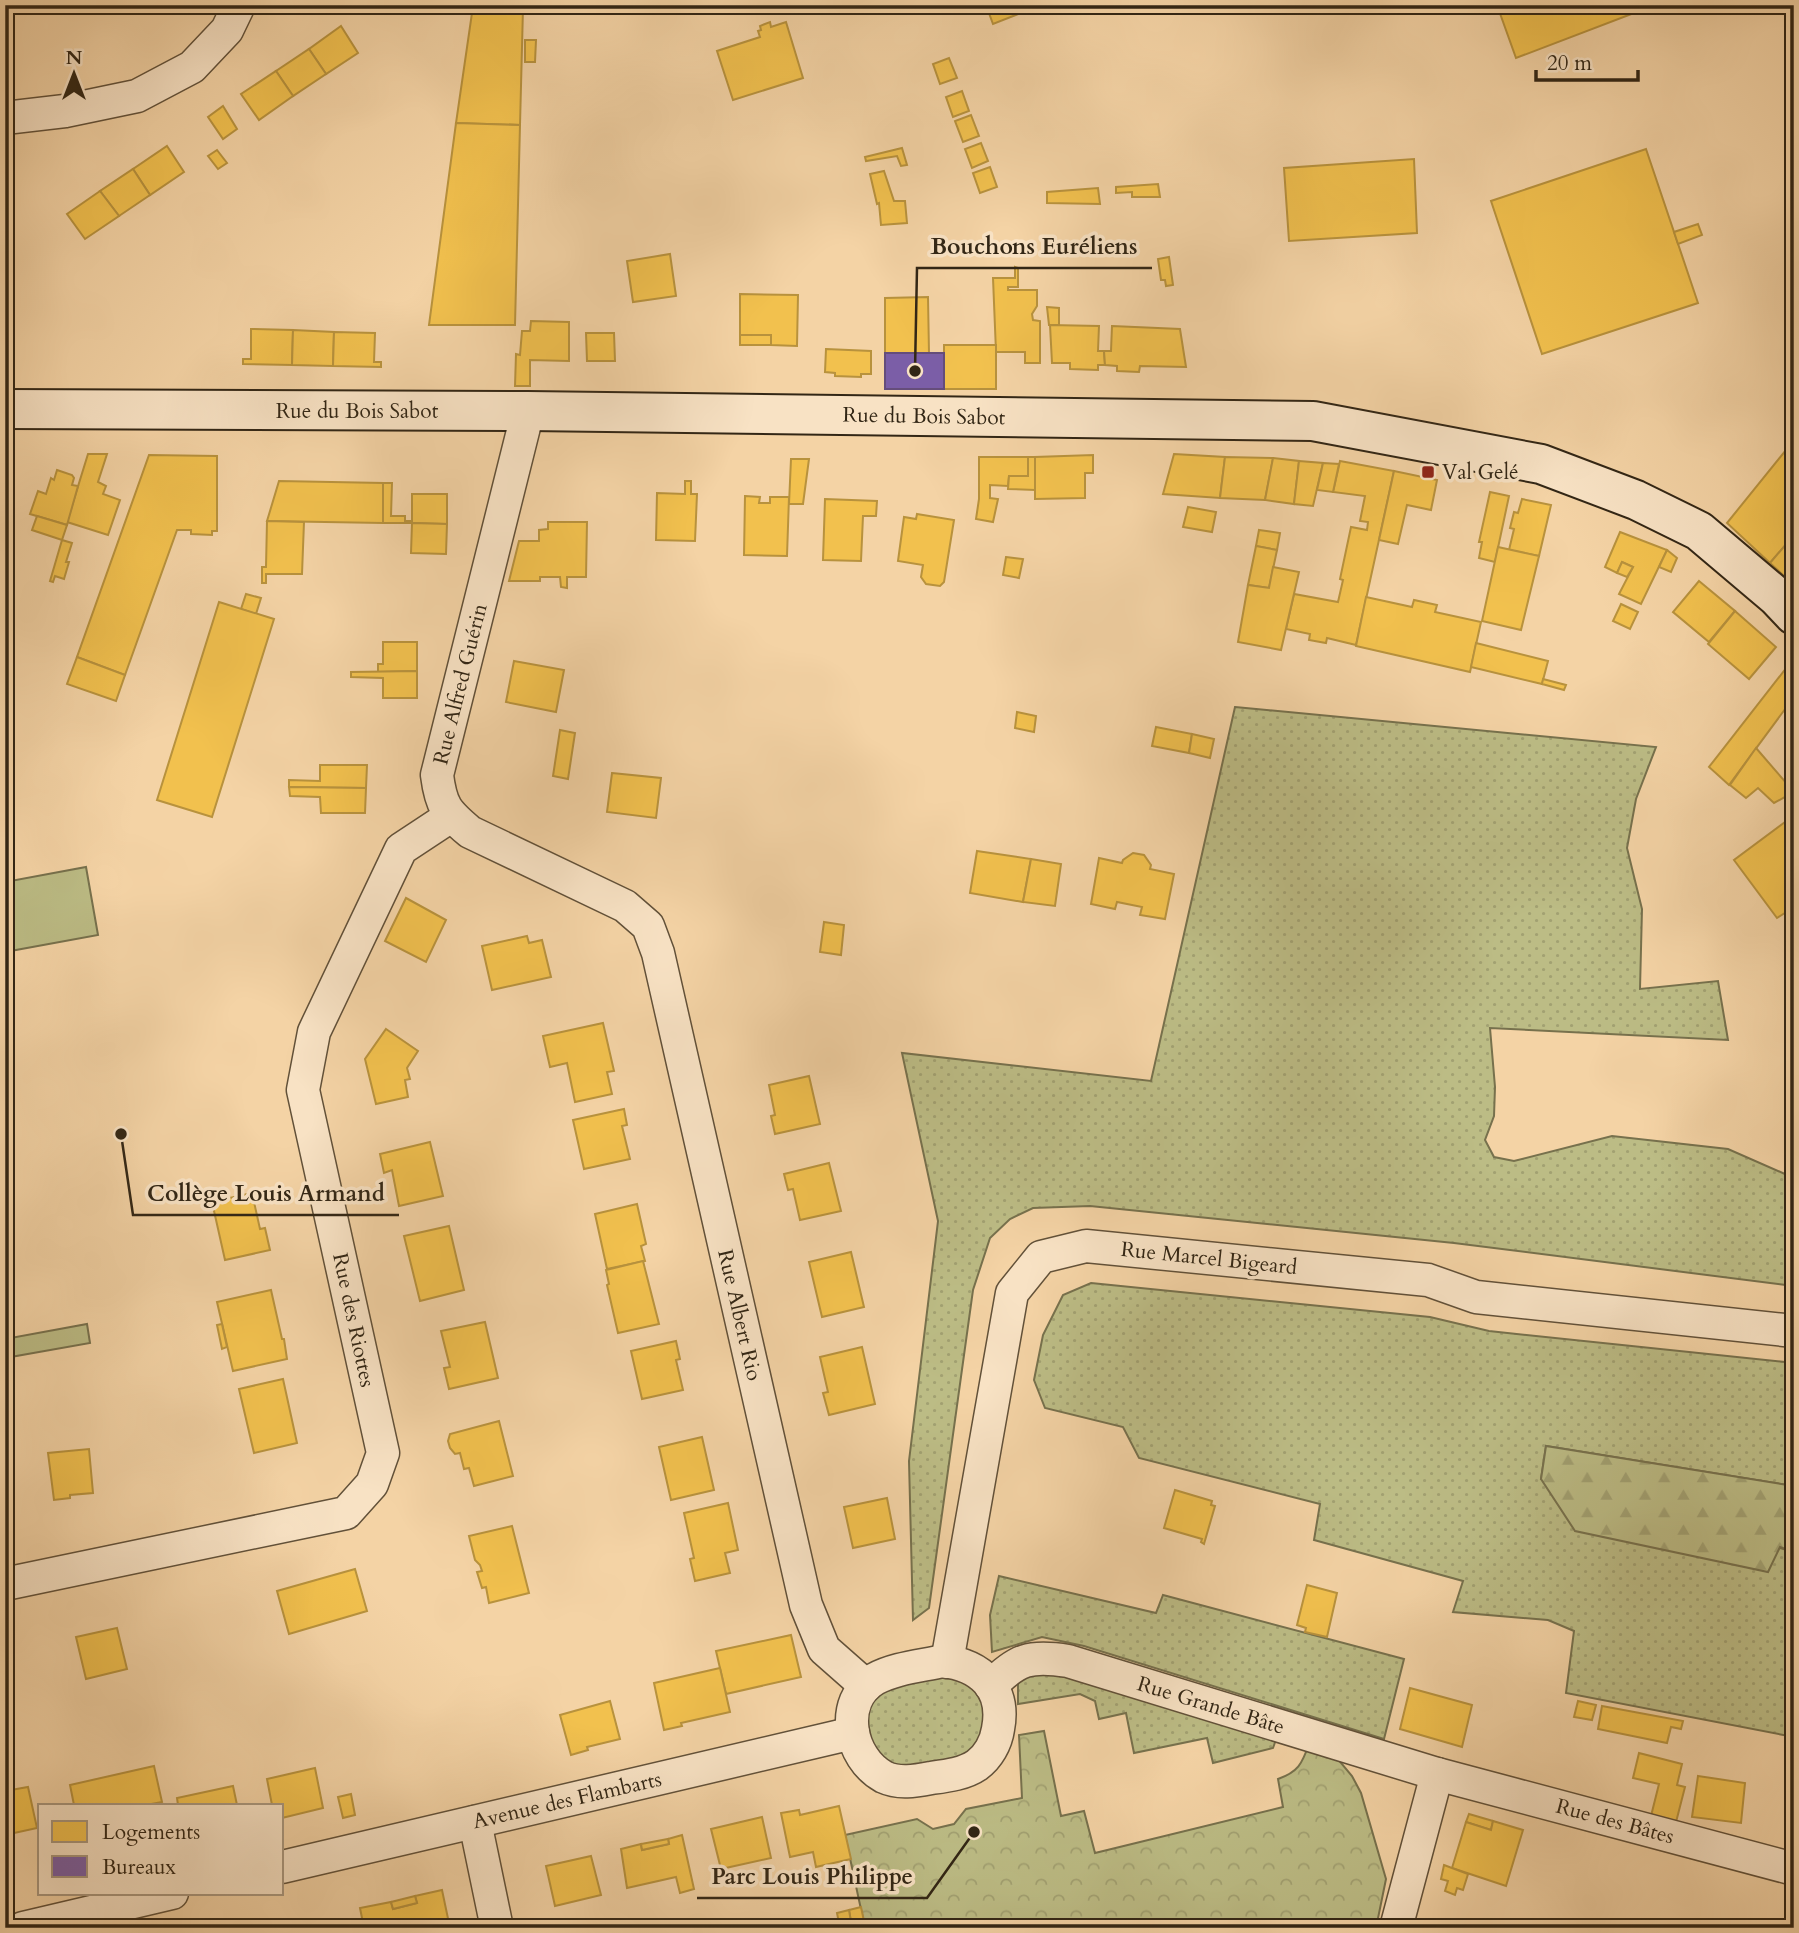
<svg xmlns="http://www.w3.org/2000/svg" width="1799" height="1933" viewBox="0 0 1799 1933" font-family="Cardo,serif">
<defs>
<pattern id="grass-dots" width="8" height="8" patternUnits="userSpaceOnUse" patternTransform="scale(1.75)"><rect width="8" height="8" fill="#bcbc85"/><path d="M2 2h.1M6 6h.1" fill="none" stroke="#a2a172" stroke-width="1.8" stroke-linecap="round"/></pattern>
<pattern id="forest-firs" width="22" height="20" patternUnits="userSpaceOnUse" patternTransform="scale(1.75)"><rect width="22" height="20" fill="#bcbc85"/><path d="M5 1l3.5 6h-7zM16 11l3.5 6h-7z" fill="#a2a172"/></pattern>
<pattern id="park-crowns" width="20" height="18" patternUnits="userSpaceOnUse" patternTransform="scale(1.75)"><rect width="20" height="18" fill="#bcbc85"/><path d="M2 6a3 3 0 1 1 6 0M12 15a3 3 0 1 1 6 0" fill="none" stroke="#a2a172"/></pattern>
</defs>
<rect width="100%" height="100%" fill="#f4d3a5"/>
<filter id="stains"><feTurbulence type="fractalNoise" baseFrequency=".00286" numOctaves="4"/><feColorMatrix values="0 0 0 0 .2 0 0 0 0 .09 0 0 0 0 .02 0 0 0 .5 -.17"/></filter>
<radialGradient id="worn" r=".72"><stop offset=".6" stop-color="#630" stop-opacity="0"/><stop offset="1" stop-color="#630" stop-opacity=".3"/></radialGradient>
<g fill="url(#grass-dots)" stroke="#77714d" stroke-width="2">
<polygon points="1235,707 1656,747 1636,799 1627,848 1642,909 1640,989 1718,981 1728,1040 1490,1028 1495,1087 1494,1116 1485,1140 1494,1157 1514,1161 1612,1136 1728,1149 1785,1174 1794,1197 1794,1286 1454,1243 1090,1206 1033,1208 1010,1219 990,1238 973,1290 929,1608 913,1620 909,1461 938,1221 902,1053 1151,1081"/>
<polygon points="1091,1283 1430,1317 1489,1331 1794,1363 1794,1486 1546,1446 1541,1479 1794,1552 1794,1737 1566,1693 1574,1631 1548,1620 1453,1612 1463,1581 1314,1540 1320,1504 1139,1458 1123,1427 1045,1408 1034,1380 1043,1335 1063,1295"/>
<polygon points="999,1576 1156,1613 1163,1595 1404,1659 1384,1739 1084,1646 1042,1637 992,1652 990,1615"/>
<polygon points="1041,1669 1278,1734 1273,1748 1213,1763 1207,1738 1134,1753 1126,1713 1099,1719 1095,1701 1080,1694 1018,1704 1018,1677"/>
<path d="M940 1677C949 1677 958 1677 966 1682 990 1696 990 1731 973 1750 964 1760 919 1768 905 1767 898 1767 890 1763 884 1761 879 1753 869 1742 866 1733 865 1728 867 1721 867 1716 870 1684 915 1682 940 1677Z"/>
</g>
<polygon fill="url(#forest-firs)" stroke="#77714d" stroke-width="2" points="1546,1446 1794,1486 1794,1552 1780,1547 1768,1572 1575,1531 1541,1479"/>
<path fill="url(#park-crowns)" stroke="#77714d" stroke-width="2" d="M1044 1731 1061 1816 1084 1811 1095 1853 1283 1807 1278 1779C1298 1772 1302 1764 1309 1744L1337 1758 1352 1776 1361 1793 1386 1879 1376 1928H865L845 1835 917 1819 933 1829 954 1824 966 1809 1022 1798 1019 1735Z"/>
<g fill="#bcbc85" stroke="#77714d" stroke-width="2">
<polygon points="86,867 98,935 5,952 5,882"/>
<polygon points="87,1324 90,1343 5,1358 5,1339"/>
</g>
<g fill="#f2c14e" stroke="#b8923d" stroke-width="2">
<polygon points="986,5 1041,5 993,24"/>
<polygon points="1497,5 1655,5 1516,58"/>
<polygon points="473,6 523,8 520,125 456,123"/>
<polygon points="770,22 771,27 786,22 803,78 733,100 717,51 760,37 758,31 761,30 760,26"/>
<polygon points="341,26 358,53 326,74 309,49"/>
<polygon points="525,40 536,40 535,62 525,62"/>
<polygon points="309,49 326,74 293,96 276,71"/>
<polygon points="949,58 957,78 940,84 933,64"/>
<polygon points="276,71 293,96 259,120 241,94"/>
<polygon points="962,91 969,111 953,117 946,97"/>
<polygon points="223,106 237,129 223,139 208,117"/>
<polygon points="971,115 979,136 963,142 955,121"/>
<polygon points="456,123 520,125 515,325 429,325"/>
<polygon points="981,143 988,161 972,168 965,149"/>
<polygon points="167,146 184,172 150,195 133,169"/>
<polygon points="902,148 907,165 901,166 897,156 866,161 865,157"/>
<polygon points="1646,149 1698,303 1542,354 1491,201"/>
<polygon points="217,150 227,163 218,169 208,156"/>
<polygon points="1414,159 1417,233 1289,241 1284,168"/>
<polygon points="990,167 997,187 980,193 973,173"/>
<polygon points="133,169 150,195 119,216 100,191"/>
<polygon points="884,171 894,201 905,201 907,223 881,225 879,203 877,204 870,174"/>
<polygon points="1158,184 1160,197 1132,197 1132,192 1116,193 1116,187"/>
<polygon points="1098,188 1100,204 1047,203 1047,192"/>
<polygon points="100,191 119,216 85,239 67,214"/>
<polygon points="1698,224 1702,235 1678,244 1674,232"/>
<polygon points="670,254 676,296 633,302 627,261"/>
<polygon points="1169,257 1173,285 1166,286 1165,280 1161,280 1158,259"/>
<polygon points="1015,267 1018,268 1018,287 1008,287 1008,290 1037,290 1037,306 1032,314 1033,320 1040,321 1040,363 1025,363 1025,352 996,352 993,278 1015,278"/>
<polygon points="740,294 798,295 797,346 771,345 771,335 740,335"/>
<polygon points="928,297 929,353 885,353 885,298"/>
<polygon points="1047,307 1059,308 1059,325 1049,325"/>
<polygon points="531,321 569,322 569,361 530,360 530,386 515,386 516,354 520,355 522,331 530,331"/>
<polygon points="1050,325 1099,326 1098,351 1104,351 1105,365 1098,365 1098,370 1070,369 1070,363 1052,363"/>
<polygon points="1112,326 1180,329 1186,367 1140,366 1139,372 1117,371 1117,366 1105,365 1104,351 1111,351"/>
<polygon points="251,329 293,330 292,365 243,364 243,359 251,359"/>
<polygon points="293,330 334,332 333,366 292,365"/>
<polygon points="334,332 375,333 374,362 381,362 381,367 333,366"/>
<polygon points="586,333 614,333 615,361 587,361"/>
<rect x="740" y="335" width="31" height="10"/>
<rect x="944" y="345" width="52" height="44"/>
<polygon points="826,349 871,351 871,374 861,374 861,377 835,376 835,373 825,372"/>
<polygon points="1794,440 1794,535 1770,563 1727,523"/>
<polygon points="88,454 107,454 98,482 106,486 103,494 120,500 108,535 67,522"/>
<polygon points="1174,454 1225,457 1220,498 1163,494"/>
<polygon points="149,455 217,456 217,531 212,531 212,535 191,534 191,530 177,530 125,675 77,657"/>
<polygon points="1093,455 1093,473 1085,473 1085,498 1035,499 1035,457"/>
<polygon points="979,457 1028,457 1028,476 1009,476 1008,486 990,485 990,498 998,499 993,522 976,519 979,499"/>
<polygon points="1028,457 1035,457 1035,490 1008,489 1009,476 1028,476"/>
<polygon points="1225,457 1273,458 1265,500 1220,498"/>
<polygon points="1273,458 1299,461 1294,504 1265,500"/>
<polygon points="791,459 809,459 803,504 789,504"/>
<polygon points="1299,461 1323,463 1313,506 1294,504"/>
<polygon points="1340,461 1394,471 1356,645 1327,638 1326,643 1309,640 1310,634 1286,629 1294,594 1338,602 1343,580 1340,579 1351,527 1367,530 1368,522 1360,521 1365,496 1333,492"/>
<polygon points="1323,463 1339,464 1333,492 1317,490"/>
<polygon points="57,470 72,475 74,478 72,485 78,486 67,525 30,514 38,491 46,494 51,478 54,480"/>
<polygon points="1394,471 1437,480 1431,510 1407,505 1398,544 1379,540"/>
<polygon points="279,481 383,483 383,523 267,521"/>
<polygon points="685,481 691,481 691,494 697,494 695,541 656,540 657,493 685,494"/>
<polygon points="383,483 392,483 391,516 405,516 405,521 412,521 412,523 383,523"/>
<polygon points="1490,492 1509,496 1495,562 1479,558 1482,542 1479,542"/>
<polygon points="412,494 447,494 447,524 412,523"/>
<polygon points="745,496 760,497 759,503 770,503 770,497 789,497 787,556 744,555"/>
<polygon points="825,499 877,501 876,516 863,516 861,561 823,560"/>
<polygon points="1522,499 1551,505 1539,556 1509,550 1514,529 1510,528 1514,512 1518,513"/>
<polygon points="1188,507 1216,512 1212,532 1183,527"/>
<polygon points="917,514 954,520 944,582 940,586 926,584 921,577 923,565 898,561 904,517 916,519"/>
<polygon points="37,516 67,525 62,540 32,530"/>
<polygon points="267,521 304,522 302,574 266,574 266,583 262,583 262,567 266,567"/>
<polygon points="548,522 587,522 586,577 567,577 567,588 561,587 560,577 540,577 540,581 509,581 519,541 539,541 539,530 548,529"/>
<polygon points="412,523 447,524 446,554 411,553"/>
<polygon points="1259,530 1280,533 1277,550 1256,546"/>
<polygon points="1620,532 1667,550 1641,604 1619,594 1633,567 1622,562 1617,573 1605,567"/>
<polygon points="1794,535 1794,585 1770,563"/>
<polygon points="62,540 72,543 66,562 69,562 64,579 55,576 53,582 50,581"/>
<polygon points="1256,546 1277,550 1269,588 1248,585"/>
<polygon points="1498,547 1539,556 1521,630 1482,621"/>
<polygon points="1667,550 1677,558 1671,572 1659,567"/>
<polygon points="1006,557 1023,559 1019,578 1003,575"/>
<polygon points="1622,562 1633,567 1627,577 1617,573"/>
<polygon points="1273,567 1299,572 1281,650 1238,642 1248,585 1269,588"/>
<polygon points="1699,581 1735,611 1709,642 1673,612"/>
<polygon points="246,594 261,598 256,614 241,609"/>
<polygon points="1366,597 1412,607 1414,600 1437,605 1435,612 1481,622 1470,672 1356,646"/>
<polygon points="219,602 274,619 212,817 157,800"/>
<polygon points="1621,604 1638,612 1630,629 1613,621"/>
<polygon points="1735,611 1776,647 1749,679 1708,644"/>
<polygon points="383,642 417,642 417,671 378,672 378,664 383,664"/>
<polygon points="1476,643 1548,661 1542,684 1471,667"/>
<polygon points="77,657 125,675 116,701 67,684"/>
<polygon points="1794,658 1794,697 1729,785 1709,767"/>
<polygon points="514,661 564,670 556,712 506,702"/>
<polygon points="417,671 417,698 383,698 383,678 351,677 351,672"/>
<polygon points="1543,679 1566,685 1564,690 1542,684"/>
<polygon points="1017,712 1036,716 1034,732 1015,728"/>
<polygon points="1156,727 1192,734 1189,753 1152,746"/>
<polygon points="560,730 575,733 568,779 553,776"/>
<polygon points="1192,734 1214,739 1210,758 1189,753"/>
<polygon points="1756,748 1794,792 1774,803 1758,788 1746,798 1730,785"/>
<polygon points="320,765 367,765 366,788 289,787 289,780 320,781"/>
<polygon points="612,773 661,778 656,818 607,812"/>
<polygon points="289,787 366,788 365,813 321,813 320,797 290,796"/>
<polygon points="1789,819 1794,825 1794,907 1777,918 1734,860"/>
<polygon points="977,851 1031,859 1023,902 970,893"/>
<polygon points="1133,853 1144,855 1151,865 1150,869 1174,874 1165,919 1140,915 1142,907 1117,902 1115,909 1091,904 1099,858 1122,863 1123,860"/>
<polygon points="1031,859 1061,864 1055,906 1023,902"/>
<polygon points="406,898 446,920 426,962 385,941"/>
<polygon points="824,922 844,925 841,955 820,952"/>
<polygon points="527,936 529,943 542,940 551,977 492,990 482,946"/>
<polygon points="603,1023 614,1071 607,1072 612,1094 575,1102 567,1063 550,1067 543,1036"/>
<polygon points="386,1029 418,1051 407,1068 410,1079 405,1080 408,1097 376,1104 365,1059"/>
<polygon points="809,1076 820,1124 775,1134 771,1116 775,1115 769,1085"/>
<polygon points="624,1109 627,1125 622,1126 630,1159 584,1169 573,1120"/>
<polygon points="430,1142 443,1196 399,1206 392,1170 384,1173 380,1154"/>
<polygon points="829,1163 841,1211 800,1220 793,1189 788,1190 784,1174"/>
<polygon points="252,1193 260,1229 265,1228 270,1250 225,1260 212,1202"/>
<polygon points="637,1204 646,1244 641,1246 645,1261 607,1269 595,1214"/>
<polygon points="449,1226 464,1290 420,1301 404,1236"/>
<polygon points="851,1252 864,1307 822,1317 809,1262"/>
<polygon points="643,1261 659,1324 618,1333 607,1285 609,1284 606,1270"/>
<polygon points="271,1290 282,1339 284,1339 287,1359 233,1371 217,1302"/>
<polygon points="485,1322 498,1378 449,1389 444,1368 450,1367 441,1331"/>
<polygon points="222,1324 227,1347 222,1349 217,1325"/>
<polygon points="676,1341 680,1359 676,1360 683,1390 642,1399 631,1351"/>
<polygon points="862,1347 875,1404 829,1415 823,1393 828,1392 820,1357"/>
<polygon points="283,1379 297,1443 254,1453 239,1389"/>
<polygon points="499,1421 513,1476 474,1486 469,1468 464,1469 460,1453 455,1454 450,1448 448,1441 450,1434"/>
<polygon points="702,1437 714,1490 671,1500 659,1447"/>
<polygon points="89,1449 93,1493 70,1495 70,1498 54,1500 48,1453"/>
<polygon points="1175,1490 1212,1501 1211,1505 1215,1506 1204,1544 1201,1542 1202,1539 1164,1528"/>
<polygon points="887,1498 895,1539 853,1548 844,1507"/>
<polygon points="728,1503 738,1550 725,1553 730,1573 695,1581 690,1559 694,1558 684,1513"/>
<polygon points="512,1526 529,1593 489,1603 486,1587 482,1588 477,1572 482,1571 480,1565 475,1560 469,1536"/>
<polygon points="355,1569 367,1611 289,1634 277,1591"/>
<polygon points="1307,1585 1337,1593 1327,1637 1305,1632 1306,1628 1297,1625"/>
<polygon points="117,1628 127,1669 86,1679 76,1637"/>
<polygon points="791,1635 801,1677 726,1694 716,1651"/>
<polygon points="720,1668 730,1712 681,1723 682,1726 664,1730 654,1683"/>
<polygon points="1410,1688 1472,1705 1462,1747 1400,1729"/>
<polygon points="610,1701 620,1739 587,1747 588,1750 571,1755 560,1715"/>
<polygon points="1578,1701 1596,1705 1592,1720 1574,1717"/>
<polygon points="1602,1706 1683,1721 1681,1729 1671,1727 1667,1743 1598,1729"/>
<polygon points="1639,1753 1682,1764 1677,1785 1685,1787 1675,1826 1650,1820 1659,1784 1633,1778"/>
<polygon points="154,1766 162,1802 146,1805 74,1805 70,1785"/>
<polygon points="315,1768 323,1808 282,1818 282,1805 272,1805 267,1779"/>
<polygon points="1698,1776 1745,1783 1741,1823 1692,1817"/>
<polygon points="233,1786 237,1805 178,1805 177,1798"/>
<polygon points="28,1787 37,1828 5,1835 5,1791"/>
<polygon points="351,1794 355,1815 343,1818 338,1797"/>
<polygon points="839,1806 851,1859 816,1867 813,1852 790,1857 781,1813 799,1810 800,1815"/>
<polygon points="1469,1814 1493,1821 1491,1830 1466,1822"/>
<polygon points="762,1817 771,1858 721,1869 711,1829"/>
<polygon points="1493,1821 1523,1830 1506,1886 1452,1868 1466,1822 1491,1830"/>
<polygon points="682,1835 694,1889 680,1893 676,1877 627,1888 621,1849 641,1844 642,1850 669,1844 668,1839"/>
<polygon points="668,1839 669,1844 642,1850 641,1844"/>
<polygon points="591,1856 601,1895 555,1906 546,1866"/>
<polygon points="1444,1865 1468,1874 1463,1890 1457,1888 1455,1895 1445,1891 1448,1881 1441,1879"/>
<polygon points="442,1890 450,1928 364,1928 360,1908 391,1902 393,1909 417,1903 415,1896"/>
<polygon points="415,1896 417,1903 393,1909 391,1902"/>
<polygon points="861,1907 865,1926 852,1928 849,1910"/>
<polygon points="849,1910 852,1928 840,1928 837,1913"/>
</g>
<rect fill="#7b5ea7" stroke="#654d7b" stroke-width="2" x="885" y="353" width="59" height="36"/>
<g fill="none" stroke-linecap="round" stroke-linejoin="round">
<defs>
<g id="street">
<polyline points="5,118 65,111 137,96 192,67 227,30 239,5"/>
<path d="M528 411 437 775C441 806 446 812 470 832L625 906 648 926 658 953 806 1605 824 1649 866 1686"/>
<polyline points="5,1584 346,1513 372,1484 383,1453 303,1090 314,1032 401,849 451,816"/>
<path d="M943 1661C980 1665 1006 1688 998 1729 996 1743 988 1757 977 1765 964 1774 946 1776 931 1778 915 1781 899 1784 884 1777 849 1758 838 1701 875 1679 895 1668 921 1666 943 1661Z"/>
<polyline points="947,1662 1012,1293 1041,1257 1086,1246 1428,1280 1476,1297 1794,1331"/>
<path d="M991 1686C1017 1659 1030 1655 1068 1661L1437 1774 1794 1869"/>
<polyline points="475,1822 497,1928"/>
<polyline points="282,1867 853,1733"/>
<polyline points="23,1928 172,1893"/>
<polyline points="1396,1928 1437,1774"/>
</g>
<polyline id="secondary" points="5,409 528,411 1313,421 1541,464 1636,500 1699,531 1777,597 1794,615"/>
</defs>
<use href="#street" stroke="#625139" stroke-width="35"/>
<use href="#secondary" stroke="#322615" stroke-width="42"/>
<use href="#street" stroke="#f8e2c4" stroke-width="32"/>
<use href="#secondary" stroke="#f8e2c4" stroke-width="38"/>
</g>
<rect fill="#8f2418" stroke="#f8e2c4" stroke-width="2.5" x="1421" y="465" width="14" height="14" rx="3.5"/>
<g text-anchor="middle" stroke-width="7" stroke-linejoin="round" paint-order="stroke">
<g font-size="21" fill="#322615" stroke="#f8e2c4">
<text x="357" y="418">Rue du Bois Sabot</text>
<text transform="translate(924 416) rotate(1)" y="7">Rue du Bois Sabot</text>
<text transform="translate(460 684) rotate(-76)" y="7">Rue Alfred Guérin</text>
<text transform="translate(1209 1258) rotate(6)" y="7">Rue Marcel Bigeard</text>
<text transform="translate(740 1315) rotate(77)" y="7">Rue Albert Rio</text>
<text transform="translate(354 1320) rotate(78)" y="7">Rue des Riottes</text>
<text transform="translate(1211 1705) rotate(17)" y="7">Rue Grande Bâte</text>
<text transform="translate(567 1800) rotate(-13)" y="7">Avenue des Flambarts</text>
<text transform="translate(1615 1821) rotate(15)" y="7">Rue des Bâtes</text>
</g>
<g font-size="21" fill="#322615" stroke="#f8e2c4" text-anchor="start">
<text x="1442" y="479">Val Gelé</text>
</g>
</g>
<path fill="none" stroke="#322615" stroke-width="2.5" d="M915 371L917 268H1152M121 1134L133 1215H399M974 1832L927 1898H697"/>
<g fill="#322615" stroke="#f8e2c4" stroke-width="2.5">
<circle cx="915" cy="371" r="7"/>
<circle cx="121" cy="1134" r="7"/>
<circle cx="974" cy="1832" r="7"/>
</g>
<g font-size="23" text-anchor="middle" font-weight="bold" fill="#322615" stroke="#f8e2c4" stroke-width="7" stroke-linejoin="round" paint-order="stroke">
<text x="1034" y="254">Bouchons Euréliens</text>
<text x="266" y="1201">Collège Louis Armand</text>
<text x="812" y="1884">Parc Louis Philippe</text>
</g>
<rect width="1799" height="1933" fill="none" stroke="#f4d3a5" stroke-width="28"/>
<rect x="7" y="7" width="1785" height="1919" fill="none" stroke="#322615" stroke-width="3.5"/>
<rect x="14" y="14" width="1771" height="1905" fill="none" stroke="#322615" stroke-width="2"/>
<rect x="38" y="1804" width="245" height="91" fill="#f8e2c4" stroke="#a9977e" stroke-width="2"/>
<rect x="52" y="1821" width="35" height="21" fill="#f2c14e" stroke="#a9977e" stroke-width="2"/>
<text x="102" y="1839" font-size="21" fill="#322615">Logements</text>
<rect x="52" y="1856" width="35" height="21" fill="#7b5ea7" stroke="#a9977e" stroke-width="2"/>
<text x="102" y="1874" font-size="21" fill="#322615">Bureaux</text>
<g transform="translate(74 74)" stroke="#f8e2c4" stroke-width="5" paint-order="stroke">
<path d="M0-5L12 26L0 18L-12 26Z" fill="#322615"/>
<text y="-10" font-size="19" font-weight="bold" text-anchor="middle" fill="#322615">N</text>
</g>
<path d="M1536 70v10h102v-10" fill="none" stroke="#322615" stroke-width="3.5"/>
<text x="1547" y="70" font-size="21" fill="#322615" stroke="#f8e2c4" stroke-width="5" paint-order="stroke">20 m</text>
<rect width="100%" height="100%" filter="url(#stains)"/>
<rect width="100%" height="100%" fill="url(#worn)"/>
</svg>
